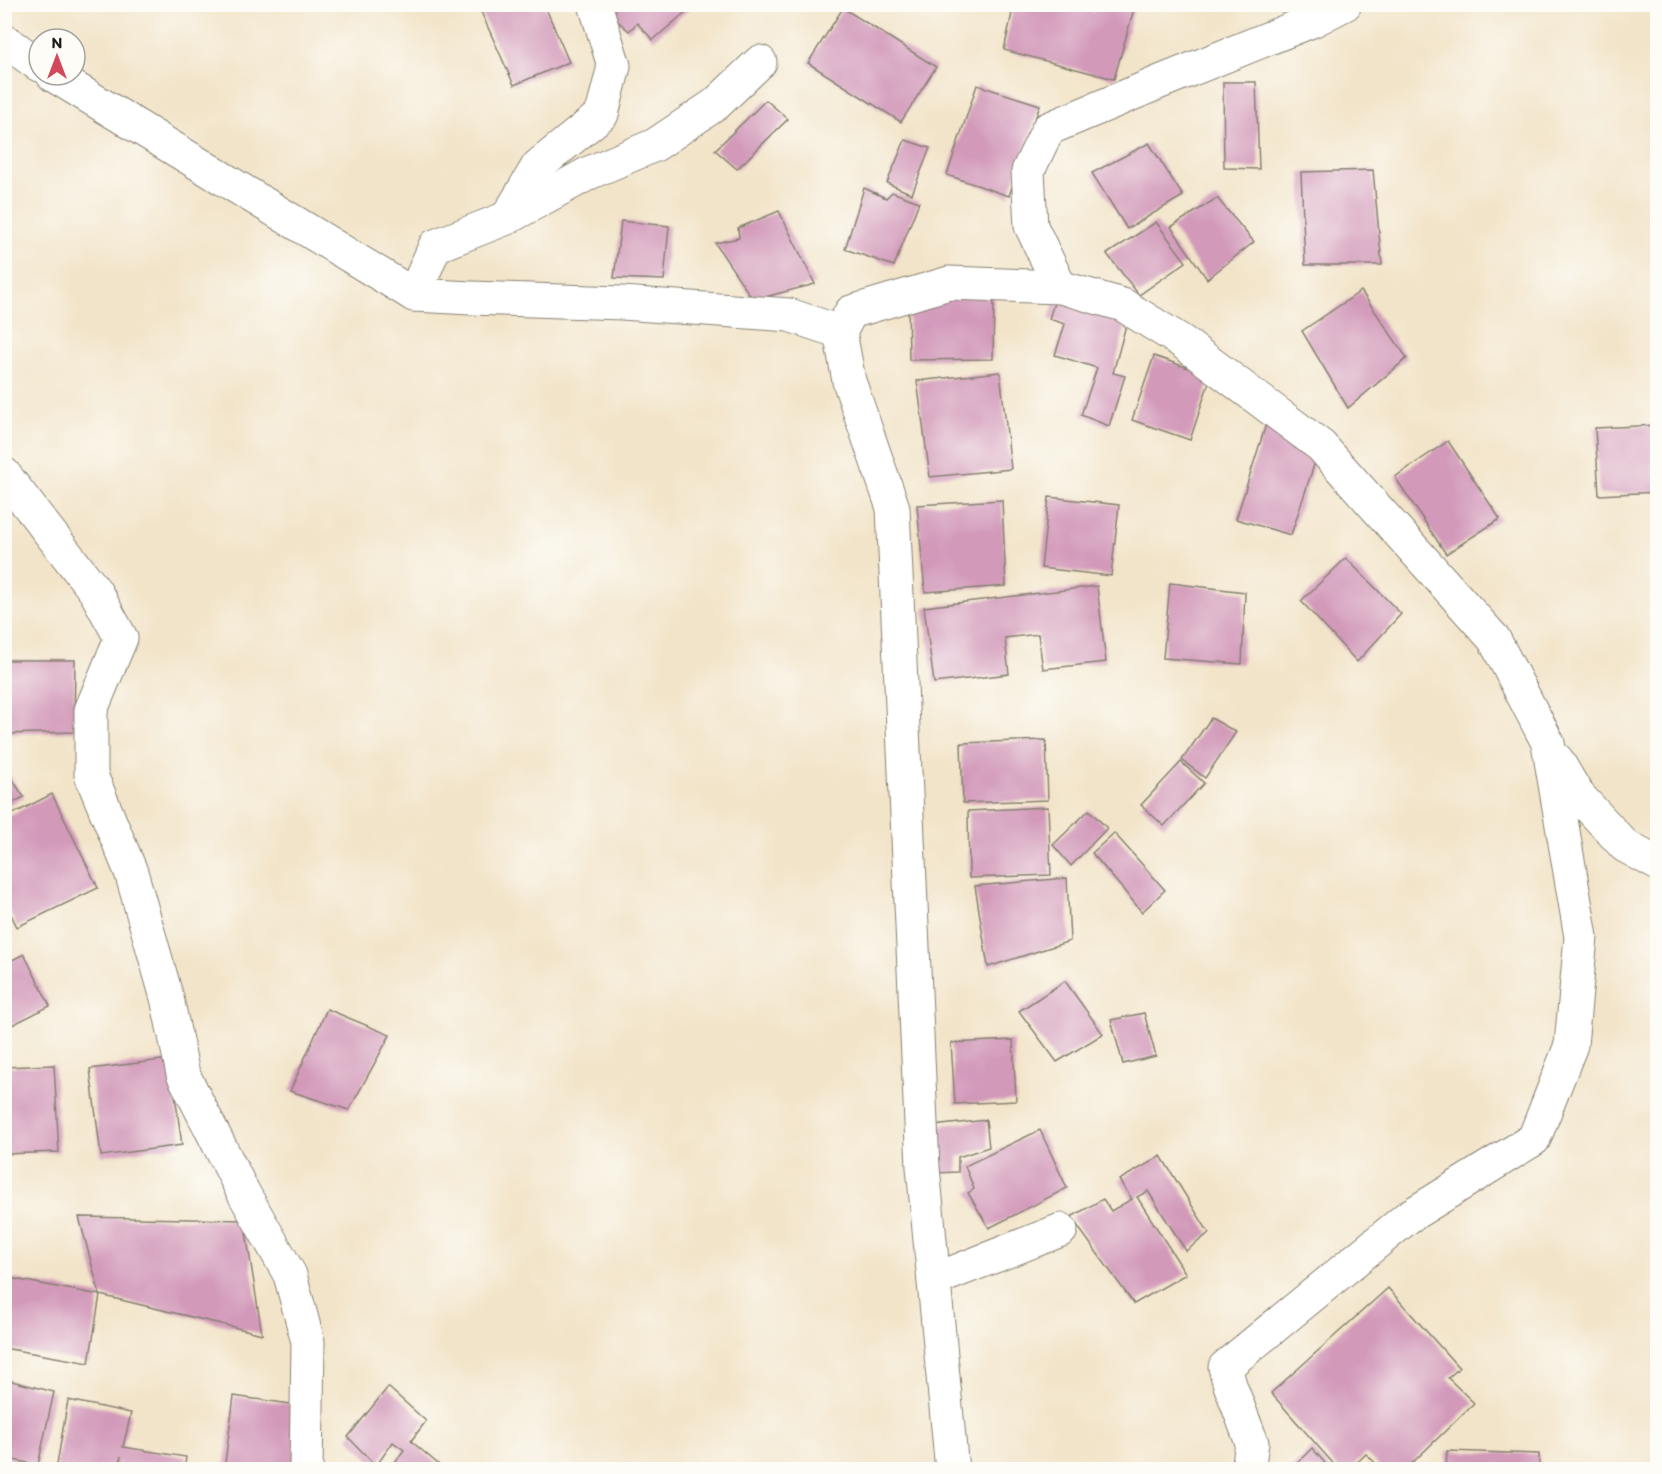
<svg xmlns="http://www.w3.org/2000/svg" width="1662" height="1474" viewBox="0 0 1662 1474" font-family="Itim,sans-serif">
<rect width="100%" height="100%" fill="#fdfcf7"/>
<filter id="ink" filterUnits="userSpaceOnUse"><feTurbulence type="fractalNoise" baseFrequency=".0167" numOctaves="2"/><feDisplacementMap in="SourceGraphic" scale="12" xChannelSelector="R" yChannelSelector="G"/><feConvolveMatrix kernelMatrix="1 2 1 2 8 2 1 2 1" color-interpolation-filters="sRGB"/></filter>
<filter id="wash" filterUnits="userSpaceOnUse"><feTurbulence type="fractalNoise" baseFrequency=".008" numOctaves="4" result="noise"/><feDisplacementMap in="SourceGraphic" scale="24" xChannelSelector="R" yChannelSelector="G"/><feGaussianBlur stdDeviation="1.35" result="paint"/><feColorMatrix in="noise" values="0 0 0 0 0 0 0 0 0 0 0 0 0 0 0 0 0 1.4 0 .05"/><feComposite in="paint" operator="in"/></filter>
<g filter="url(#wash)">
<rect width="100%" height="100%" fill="#f2e4c9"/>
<g id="blocks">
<g fill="#d299b9">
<polygon points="501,4 544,4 569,62 514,85 481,12"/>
<polygon points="602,4 695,4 653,40 637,23 629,31 600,6"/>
<polygon points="1014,4 1065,4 1094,12 1096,4 1122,4 1134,9 1114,79 1004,50"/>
<polygon points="843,8 936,67 901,122 808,63"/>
<polygon points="1223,82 1256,82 1259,169 1224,168"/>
<polygon points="977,85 1040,105 1009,196 947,175"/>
<polygon points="766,100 788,119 737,169 715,150"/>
<polygon points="905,140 930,148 912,194 887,183"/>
<polygon points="1149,143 1183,196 1127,229 1092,173"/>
<polygon points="1373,170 1382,265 1305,265 1301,172"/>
<polygon points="864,188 886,198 892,192 919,202 894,266 845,249"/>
<polygon points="1217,198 1254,242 1207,279 1171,227"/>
<polygon points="779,211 815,284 753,300 715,243 739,238 738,228"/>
<polygon points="621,221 669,226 664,280 614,278"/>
<polygon points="1156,222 1186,262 1139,295 1107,254"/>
<polygon points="1361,291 1407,358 1348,408 1302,331"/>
<polygon points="1057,293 1129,314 1113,373 1125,376 1109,426 1081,415 1097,368 1055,355 1065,324 1049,319"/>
<polygon points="994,295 993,359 909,360 908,301"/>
<polygon points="1154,356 1211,376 1190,440 1132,420"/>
<polygon points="1000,372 1011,469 930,477 917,381"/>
<polygon points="1267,421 1298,435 1295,448 1317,456 1291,535 1236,519"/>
<polygon points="1658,425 1658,492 1599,495 1595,428"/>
<polygon points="1448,441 1500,519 1446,554 1395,477"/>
<polygon points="1049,497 1119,505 1111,576 1041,568"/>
<polygon points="1002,500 1006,586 925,592 917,505"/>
<polygon points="1346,558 1401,614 1357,662 1301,601"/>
<polygon points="1170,583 1245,592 1242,664 1163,658"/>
<polygon points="1097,586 1106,662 1043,669 1038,634 1005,638 1009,674 934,683 924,607"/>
<polygon points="4,660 75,660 74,732 4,734"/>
<polygon points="1211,718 1236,732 1205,778 1182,760"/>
<polygon points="1046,740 1048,800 963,803 961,743"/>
<polygon points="1181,762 1204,783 1164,826 1141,805"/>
<polygon points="4,767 24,797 4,807"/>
<polygon points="52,794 98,888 17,927 5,902 5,818"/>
<polygon points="1048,807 1051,875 969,878 968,811"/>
<polygon points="1089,810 1107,828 1071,866 1053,845"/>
<polygon points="1114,833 1165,890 1142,912 1092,853"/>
<polygon points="1067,878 1070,941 988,967 975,886"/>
<polygon points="24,954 50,1006 4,1029 4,964"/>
<polygon points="1065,981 1103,1034 1057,1062 1019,1011"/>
<polygon points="327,1009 390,1035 349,1110 290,1091"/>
<polygon points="1144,1013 1156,1056 1123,1064 1111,1020"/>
<polygon points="1013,1040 1016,1101 955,1104 951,1043"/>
<polygon points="170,1059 182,1145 101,1156 90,1069"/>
<polygon points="54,1065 59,1152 4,1154 4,1067"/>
<polygon points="986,1120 989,1147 958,1157 958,1172 935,1173 933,1126"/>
<polygon points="1040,1130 1067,1188 989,1228 968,1193 974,1189 965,1166"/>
<polygon points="1161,1156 1209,1233 1186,1251 1148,1191 1137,1197 1186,1274 1134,1304 1071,1217 1103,1199 1111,1211 1132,1199 1119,1180"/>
<polygon points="79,1217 244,1220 262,1334 100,1295 89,1363 4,1348 4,1277 100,1295"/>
<polygon points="1388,1288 1459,1368 1448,1378 1474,1403 1405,1470 1383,1470 1366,1454 1349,1470 1339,1470 1271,1393"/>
<polygon points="4,1379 54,1392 38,1465 4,1458"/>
<polygon points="388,1387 426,1421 411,1441 445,1470 389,1470 404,1450 393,1442 376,1466 348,1437"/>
<polygon points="234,1396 304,1406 297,1470 224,1470"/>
<polygon points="68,1400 131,1413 123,1447 186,1457 184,1470 119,1470 121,1456 118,1470 56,1470"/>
<polygon points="1312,1448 1331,1470 1290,1470"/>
<polygon points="1447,1451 1539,1454 1539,1470 1446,1470"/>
</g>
</g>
</g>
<g filter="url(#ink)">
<use href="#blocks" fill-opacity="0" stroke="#878072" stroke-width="1.5"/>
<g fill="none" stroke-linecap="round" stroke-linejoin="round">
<defs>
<g id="street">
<polyline points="4,40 39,65"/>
<polyline points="53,75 414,295 471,298 622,303 789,315 840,332 849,381 893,508 923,1167 952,1470"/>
<polyline points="509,217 589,173 655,145 716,104 760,62"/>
<polyline points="1060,287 1031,226 1028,171 1048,129 1160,82 1314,20 1345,4"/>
<polyline points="414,295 435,246 507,218 538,166 602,114 614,66 595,4"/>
<polyline points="840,332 851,312 949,283 1060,287 1123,305 1181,341 1321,446 1494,639 1548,743 1581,937 1571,1045 1534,1139 1408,1217 1225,1367 1230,1385 1252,1443 1248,1470"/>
<polyline points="4,474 95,591 121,638 91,710 91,775 131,872 167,998 183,1074 243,1192 290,1275 308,1342 306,1470"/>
<polyline points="1557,760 1577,794 1625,846 1658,864"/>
<polyline points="934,1280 1061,1230"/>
</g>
</defs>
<use href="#street" stroke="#878072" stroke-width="35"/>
<use href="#street" stroke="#fff" stroke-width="33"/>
</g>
</g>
<rect width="1662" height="1474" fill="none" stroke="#fdfcf7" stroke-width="24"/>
<g transform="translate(57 57)"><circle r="28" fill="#fdfcf7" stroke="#a3a29f" stroke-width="1.5"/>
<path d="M0-4.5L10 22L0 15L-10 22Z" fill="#d1495b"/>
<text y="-9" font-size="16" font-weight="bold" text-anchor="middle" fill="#1c1c1c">N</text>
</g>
</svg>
